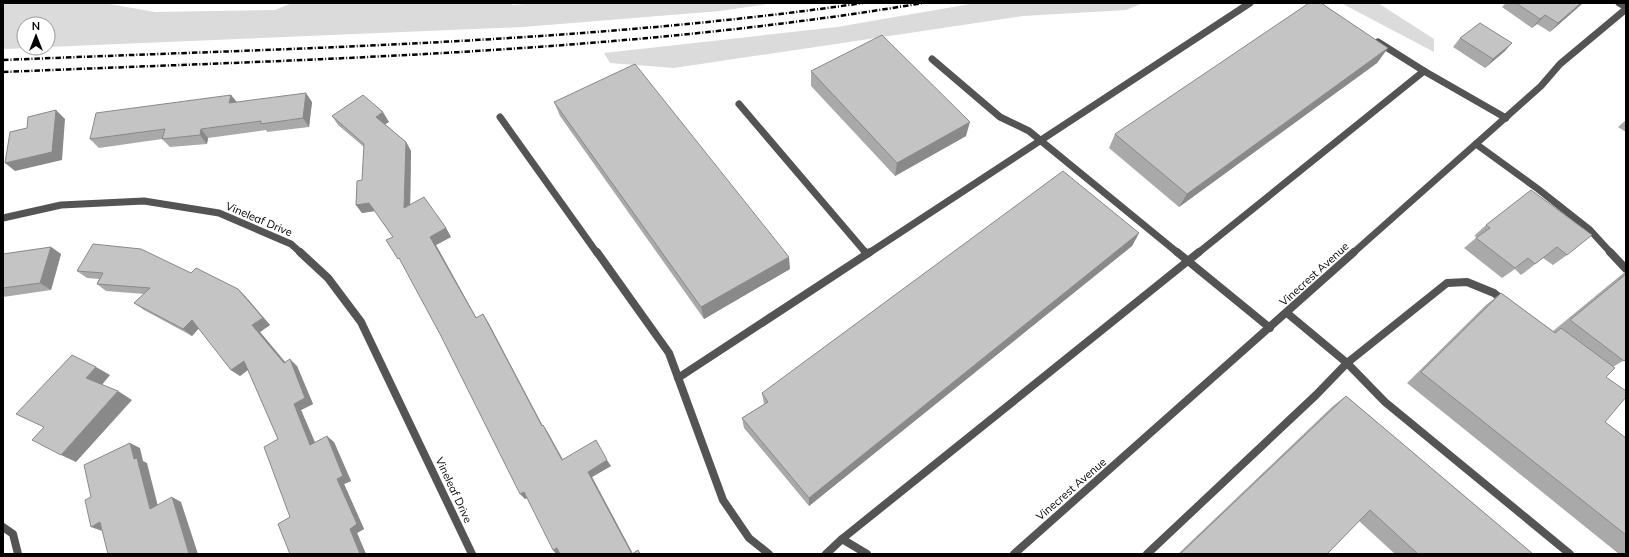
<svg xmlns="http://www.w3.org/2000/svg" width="1629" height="557" viewBox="0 0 1629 557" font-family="Mulish,sans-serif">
<rect width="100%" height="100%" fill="#fff"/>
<g fill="#dbdbdb">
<polygon points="3,3 104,3 155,12 275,10 292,3 512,3 512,5 543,3 774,3 720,11 523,27 48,47 48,24 24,24 24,48 29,48 3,49"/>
<polygon points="976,3 1143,3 1126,10 1023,16 674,68 610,63 604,53 837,27"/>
<polygon points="1341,3 1378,3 1434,39 1434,52"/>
</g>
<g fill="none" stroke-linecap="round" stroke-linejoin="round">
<g stroke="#545454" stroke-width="7">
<polyline points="1619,3 1626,7"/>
<polyline points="932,59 1000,117 1029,131 1178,253"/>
<polyline points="1424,71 1506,118"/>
<polyline points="739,104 866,253"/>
<polyline points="500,117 597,253"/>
<polyline points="1476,144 1538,189 1590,230 1611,253"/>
<polyline points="869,253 1250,3"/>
<polyline points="1198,253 1424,71 1378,42"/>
</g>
<g stroke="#545454" stroke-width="8">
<polyline points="597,252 669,353 723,500 749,538 769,554"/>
<polyline points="865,252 867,254"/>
<polyline points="1177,252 1270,328"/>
<polyline points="1610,252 1626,269"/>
<polyline points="1287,313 1347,363 1447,283 1467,282 1494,293 1505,302"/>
<polyline points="678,378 870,252"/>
<polyline points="842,539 1199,252"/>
<polyline points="826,554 842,539 867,554"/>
<polyline points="1147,554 1316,395 1347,363 1385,402 1570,554"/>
</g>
<g stroke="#545454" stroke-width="7">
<polyline points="3,218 61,205 144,201 219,213 291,244 301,253"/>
<polyline points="1353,253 1541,86 1560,64 1626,9"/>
</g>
<g stroke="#545454" stroke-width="8">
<polyline points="300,252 328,278 361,322 472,554"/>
<polyline points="3,527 13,534 18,554"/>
<polyline points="1014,554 1354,252"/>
</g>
<g stroke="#000" stroke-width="2.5" stroke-dasharray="5.5 2 1 2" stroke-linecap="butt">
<path d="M3 60C290 48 579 44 863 3"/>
<path d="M3 72C310 59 619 54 923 3"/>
</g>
</g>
<g fill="#a9a9a9">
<polygon points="1506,3 1583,3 1550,32 1537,24 1532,28 1502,7"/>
<polygon points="1460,38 1505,51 1485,68 1453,47"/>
<polygon points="1388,48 1377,63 1179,207 1109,148 1115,134"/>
<polygon points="811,71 966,136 895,176 811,86"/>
<polygon points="231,95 237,102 312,102 309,127 267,132 266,130 208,138 207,144 170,147 162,139 99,148 90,139"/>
<polygon points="554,102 790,269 704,319 560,116"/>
<polygon points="332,116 389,122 385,124 406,142 411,151 410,205 446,228 451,237 436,245 476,318 488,322 542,425 547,431 562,459 611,466 592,477 633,554 640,554 560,554 527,498 525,499 393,237 375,211 362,213 356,205 362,180 364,147 338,125"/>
<polygon points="1626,120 1626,132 1618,127"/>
<polygon points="1531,190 1567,255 1553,265 1543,258 1521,275 1515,269 1502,278 1464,248 1477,237 1474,236 1486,225"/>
<polygon points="1139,233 1132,246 809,506 744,428 742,418 764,404 762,393"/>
<polygon points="51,247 61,254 51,290 3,297 3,254"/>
<polygon points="77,271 191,273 238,289 245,296 270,325 260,332 285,362 297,366 313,404 301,410 315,442 334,442 351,481 344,484 364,529 357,533 366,554 290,554 290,517 278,439 248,370 240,376 231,370 199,328 192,336 144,310 134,303 144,294 106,291 97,284 99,279 87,278"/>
<polygon points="1626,271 1626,359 1613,367 1606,377 1605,422 1626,438 1626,554 1619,554 1407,383 1486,305 1501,293 1553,331"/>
<polygon points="1346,396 1533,554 1395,554 1359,521 1327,554 1178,554 1333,406"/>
</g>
<g fill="#898989">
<polygon points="1581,3 1583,3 1550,32 1558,23"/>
<polygon points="1545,15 1537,24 1532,28 1540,19"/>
<polygon points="1512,43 1505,51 1485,68 1493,59"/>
<polygon points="1388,48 1377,63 1179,207 1187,194"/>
<polygon points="306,93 312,102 309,127 303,118"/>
<polygon points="231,95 237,103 229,103"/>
<polygon points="56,110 65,119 62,160 15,171 5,163"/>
<polygon points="383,112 389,122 382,126 376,117"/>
<polygon points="970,122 966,136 895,176 897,163"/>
<polygon points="201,129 208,138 207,144 200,135"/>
<polygon points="406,142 411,151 410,216 404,208"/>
<polygon points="369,203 375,211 362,213 356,205"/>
<polygon points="446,228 451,237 436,245 481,326 476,318 430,237"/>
<polygon points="1139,233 1132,246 809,506 809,498"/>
<polygon points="51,247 61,254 51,290 40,283"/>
<polygon points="789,257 790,269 704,319 701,307"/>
<polygon points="238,289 245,296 270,325 260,332 291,369 284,363 252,325"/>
<polygon points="483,314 488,322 546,432 542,426"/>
<polygon points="192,320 200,327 192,336 183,329"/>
<polygon points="290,359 297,366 313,404 301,410 318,450 310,445 294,404"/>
<polygon points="244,361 252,367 240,376 231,370"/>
<polygon points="96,367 110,375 101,386 86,378"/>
<polygon points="118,391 132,400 76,462 61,455"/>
<polygon points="543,425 547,431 566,465 562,460"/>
<polygon points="327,436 334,442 351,481 344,484 364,529 357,533 366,554 360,554 350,529"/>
<polygon points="130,443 140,448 143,461 147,463 160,514 150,509 134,459"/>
<polygon points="607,460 611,466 592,477 633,554 632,554 588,472"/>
<polygon points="524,492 529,497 525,499 520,494"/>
<polygon points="172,497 181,502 198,554 189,554"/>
<polygon points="100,522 102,531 91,527"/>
<polygon points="557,548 561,553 559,554 556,554 553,550"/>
</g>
<g fill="#c4c4c4" stroke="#898989">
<polygon points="1309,3 1321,3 1388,48 1187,194 1115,134"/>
<polygon points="1516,3 1581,3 1558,23 1545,15 1540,19"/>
<polygon points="1480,23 1512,43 1493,59 1460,38"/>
<polygon points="882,35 970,122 897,163 811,71"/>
<polygon points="635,64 789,257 701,307 554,102"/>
<polygon points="306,93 303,118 261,124 261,121 201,129 200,135 162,139 165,129 90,139 96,113 231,95 229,103"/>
<polygon points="363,95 383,112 376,117 406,142 404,208 424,197 446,228 430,237 476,318 483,314 542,426 543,425 562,460 596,440 607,460 588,472 632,554 560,554 557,548 553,550 524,492 520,494 441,336 399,258 398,259 386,240 393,237 369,203 356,205 357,181 362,180 364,144 332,116"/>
<polygon points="56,110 52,152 5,163 10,132 27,128 28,117"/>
<polygon points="1063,171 1139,233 809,498 742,418 768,402 762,393"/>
<polygon points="1531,190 1592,235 1567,255 1557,247 1535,264 1528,258 1515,268 1476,238 1490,228 1486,225"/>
<polygon points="93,244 141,249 191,273 196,268 238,289 263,318 252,325 284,363 290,359 305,398 294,404 310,445 327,436 343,476 337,479 357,524 350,529 360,554 290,554 278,524 290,517 264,447 278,439 244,361 231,370 192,320 183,329 134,303 150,288 97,284 103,273 77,271"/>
<polygon points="51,247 40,283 3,288 3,254"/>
<polygon points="1626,274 1626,359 1624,361 1570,320"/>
<polygon points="1501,293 1555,333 1561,328 1615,368 1606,377 1626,391 1626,397 1605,422 1626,438 1626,535 1421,372"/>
<polygon points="72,355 96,367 86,378 118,391 61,455 32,440 44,427 16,414"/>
<polygon points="1346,396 1533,554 1418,554 1370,510 1327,554 1180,554"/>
<polygon points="130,443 134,459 137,458 150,509 172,497 189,554 108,554 100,522 91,527 85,500 91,497 84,465"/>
<polygon points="638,550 640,554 632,554"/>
</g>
<g text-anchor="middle" stroke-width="3" stroke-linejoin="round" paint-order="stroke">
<g font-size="11" fill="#000" stroke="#fff">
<text transform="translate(259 219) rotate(23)" y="4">Vineleaf Drive</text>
<text transform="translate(1314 274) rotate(-42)" y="4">Vinecrest Avenue</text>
<text transform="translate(1071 489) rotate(-41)" y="4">Vinecrest Avenue</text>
<text transform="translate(454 490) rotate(65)" y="4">Vineleaf Drive</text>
</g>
</g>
<rect width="1629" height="557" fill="none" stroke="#000000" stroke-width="8"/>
<g transform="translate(36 36)"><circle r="19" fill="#ffffff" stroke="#999999"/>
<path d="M0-3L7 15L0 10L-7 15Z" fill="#000000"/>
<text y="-6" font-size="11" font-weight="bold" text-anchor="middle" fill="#000000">N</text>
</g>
</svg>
